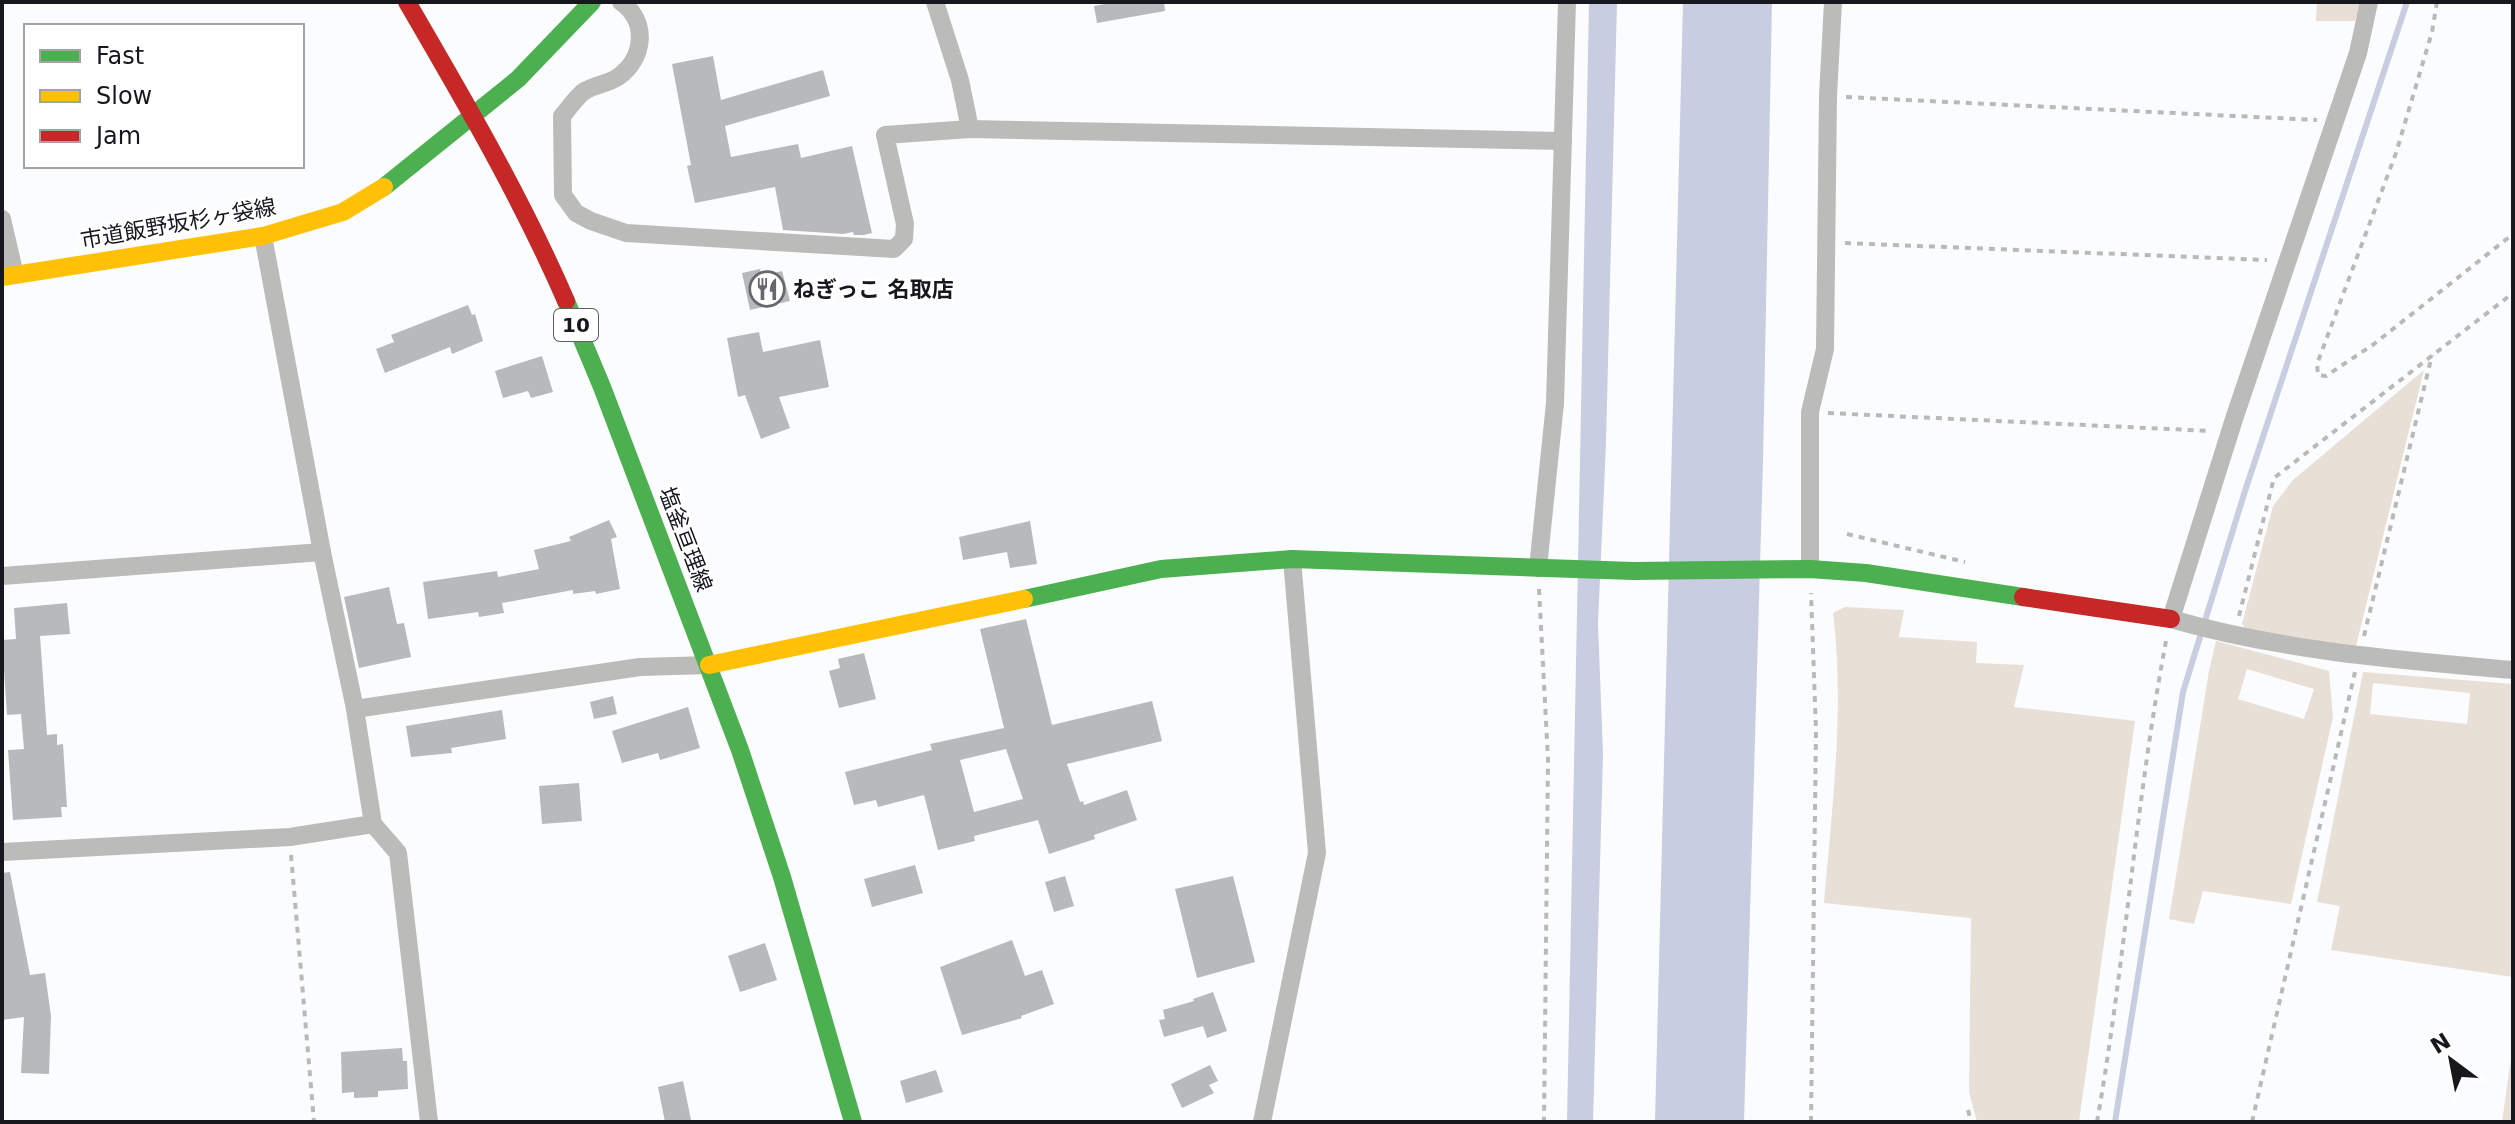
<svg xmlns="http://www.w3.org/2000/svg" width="2515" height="1124" viewBox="0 0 2515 1124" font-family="'DejaVu Sans','Noto Sans JP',sans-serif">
<rect width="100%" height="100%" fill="#fbfcfd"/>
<g fill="#e8dfd6" fill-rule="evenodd">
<polygon points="2326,2 2362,2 2355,21 2316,21 2317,3"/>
<polygon points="2424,370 2356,646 2332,646 2247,630 2242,624 2273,506 2293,480"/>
<path d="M1845 607 1904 610 1899 637 1977 642 1976 663 2024 665 2014 707 2135 721 2079 1122H1977L1969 1092 1971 918 1824 903C1832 807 1845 709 1833 613Z"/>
<path d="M2216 641 2329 671 2333 717 2291 904 2203 891 2194 924 2169 919 2209 671ZM2247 669 2314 689 2304 719 2238 699Z"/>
<path d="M2363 672 2513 684V977L2331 950 2340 906 2317 902ZM2373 683 2470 693 2467 724 2370 714Z"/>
<polygon points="2513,1044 2513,1122 2502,1122"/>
</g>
<g fill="#c9cde2">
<polygon points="1589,2 1617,2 1606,443 1598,624 1603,754 1593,1122 1567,1122"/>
<polygon points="1683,2 1772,2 1763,461 1744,1122 1655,1122"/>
</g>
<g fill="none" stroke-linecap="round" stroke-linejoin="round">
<polyline stroke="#c9cde2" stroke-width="6" points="2115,1122 2183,692 2245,491 2407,2"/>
</g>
<g fill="#b8b9bd" fill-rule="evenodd">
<polygon points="1116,2 1164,2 1165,11 1097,23 1094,6"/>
<polygon points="713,56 721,100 823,70 830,96 725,126 731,157 798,144 801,158 852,146 872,233 864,235 854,235 853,232 843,234 783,230 775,187 695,203 687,166 691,165 672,64"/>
<polygon points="760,269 762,276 782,271 790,301 750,310 742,273"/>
<polygon points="468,305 472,315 475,314 483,341 452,354 450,347 385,373 376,349 394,342 391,335"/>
<polygon points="759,332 763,352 820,340 829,387 779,397 790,428 761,439 745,395 738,397 727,338"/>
<polygon points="542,356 553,392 531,398 528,391 503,398 495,371"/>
<polygon points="609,520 617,537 611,539 620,589 596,594 595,591 573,594 573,590 502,603 504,613 479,617 478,612 428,619 423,582 497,571 498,577 539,569 534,550 571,541 569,537"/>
<polygon points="1030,521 1037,564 1010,568 1007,552 963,560 959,537"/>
<polygon points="389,587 397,624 404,623 411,657 359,668 344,597"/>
<polygon points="67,603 70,634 40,636 47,735 57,734 57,745 63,744 67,807 61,807 62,817 13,820 8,750 24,749 21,714 7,715 2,640 16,639 14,608"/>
<path d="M1026 619 1052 725 1152 701 1162 741 1067 764 1080 802 1083 801 1084 805 1127 790 1137 820 1094 835 1095 839 1049 854 1038 820 974 836 975 841 938 850 924 795 878 807 876 800 854 805 845 772 932 750 930 744 1004 728 980 629ZM1006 749 1023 799 974 812 960 760Z"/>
<polygon points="864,653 876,699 839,708 829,671 840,668 838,659"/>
<polygon points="613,696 617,714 594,719 590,702"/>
<polygon points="688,707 700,748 660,760 658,753 622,763 612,731"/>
<polygon points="502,710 506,739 451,748 452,753 411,757 406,726"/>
<polygon points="579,783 582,821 542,824 539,786"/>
<polygon points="915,865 923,893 872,907 864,879"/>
<polygon points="10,872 30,975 45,973 51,1016 49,1074 21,1073 24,1017 2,1020 2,873"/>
<polygon points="1065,876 1074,906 1054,912 1045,882"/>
<polygon points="1233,876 1255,962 1197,978 1175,889"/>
<polygon points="1012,940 1025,976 1042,970 1054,1004 1021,1016 1022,1018 962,1035 940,967"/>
<polygon points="765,943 777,980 740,992 728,956"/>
<polygon points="1213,992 1227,1031 1207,1038 1203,1026 1164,1037 1159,1020 1165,1019 1163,1010 1194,1001 1193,999"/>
<polygon points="402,1048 403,1061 407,1061 408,1089 378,1091 378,1097 354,1098 354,1092 342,1093 341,1052"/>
<polygon points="1210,1065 1218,1081 1209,1085 1214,1093 1182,1108 1171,1084"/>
<polygon points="936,1070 943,1092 906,1103 900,1081"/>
<polygon points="683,1081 691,1120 665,1122 658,1087"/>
</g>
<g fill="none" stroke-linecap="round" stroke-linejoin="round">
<g stroke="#bab9b9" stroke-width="4" stroke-dasharray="6 6" stroke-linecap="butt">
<polyline points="2437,2 2432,32 2396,153 2317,364 2318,375 2326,376 2374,344 2513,234"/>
<polyline points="1846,97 2317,120"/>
<polyline points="1845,243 2267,260"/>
<polyline points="1828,413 2211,431"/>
<polyline points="1847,534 1965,562"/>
<polyline points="1539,589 1548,759 1544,1122"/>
<polyline points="2239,616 2274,478 2513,293"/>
<polyline points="2364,636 2432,355"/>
<polyline points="291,855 314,1122"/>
<polyline points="1968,1110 1971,1122"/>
<polyline points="1811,1122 1816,731 1811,593"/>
<path d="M2097 1122C2125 963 2136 800 2166 641"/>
<polyline points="2252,1122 2355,672"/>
</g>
<g stroke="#bbbbb9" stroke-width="18">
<path d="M621 2C648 21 645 58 618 77 608 84 593 85 583 92 575 99 569 108 562 116L563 195 576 213 591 221 626 233 894 249 904 239 905 224 885 135 970 129 1563 141"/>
<polyline points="935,2 960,80 970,129"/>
<path d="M2369 2 2358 53 2234 419 2171 619C2282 651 2398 660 2513 670"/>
<polyline points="2,219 15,275"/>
<polyline points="1538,568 1555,403 1567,2"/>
<polyline points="1810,569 1810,412 1825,349 1828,96 1833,2"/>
<polyline points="2,576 322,552"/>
<polyline points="355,709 640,667 709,665"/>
<polyline points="373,824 398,853 429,1122"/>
<polyline points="2,852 290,837 373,824 355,709 322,552 263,236"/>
<polyline points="1262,1122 1317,853 1292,559"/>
</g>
<g stroke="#4caf50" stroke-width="18">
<polyline points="384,187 518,79 592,2"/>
<polyline points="566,301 602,387 740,750 782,877 853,1122"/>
<polyline points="1024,599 1161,569 1292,559 1633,571 1810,569 1866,573 2023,597"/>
</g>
<g stroke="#ffc107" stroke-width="18">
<polyline points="2,277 263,236 343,212 384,187"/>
<polyline points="709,665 1024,599"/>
</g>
<g stroke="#c62828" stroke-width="18">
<path d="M407 2C464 100 521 197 566 301"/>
<polyline points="2023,597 2171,619"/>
</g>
</g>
<defs>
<symbol id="restaurant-ring" viewBox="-11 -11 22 22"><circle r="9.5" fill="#fff" stroke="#67686c" stroke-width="1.5"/><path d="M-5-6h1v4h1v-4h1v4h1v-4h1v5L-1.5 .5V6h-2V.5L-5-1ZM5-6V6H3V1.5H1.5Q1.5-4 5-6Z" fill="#67686c"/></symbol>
</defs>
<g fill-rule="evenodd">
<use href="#restaurant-ring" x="747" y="269" width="40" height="40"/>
</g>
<g text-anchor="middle" stroke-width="6" stroke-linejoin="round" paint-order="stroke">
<rect fill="#fff" stroke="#5d5d62" stroke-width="2" x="554" y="309" width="44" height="32" rx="6"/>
<g font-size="20" font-weight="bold" fill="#17181e">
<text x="576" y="332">10</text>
</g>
<g font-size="22" fill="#17181e" stroke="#fff">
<text transform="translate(178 223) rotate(-10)" y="8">市道飯野坂杉ヶ袋線</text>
<text transform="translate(686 539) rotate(69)" y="8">塩釜亘理線</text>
</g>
<g font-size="22" font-weight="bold" fill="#17181e" stroke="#fff" text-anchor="start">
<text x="793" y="297">ねぎっこ 名取店</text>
</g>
</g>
<rect width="2515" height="1124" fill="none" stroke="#17181e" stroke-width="8"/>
<rect x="24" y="24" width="280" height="144" fill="#ffffff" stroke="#a2a3a5" stroke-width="2"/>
<rect x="40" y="50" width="40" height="12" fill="#4caf50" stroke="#a2a3a5" stroke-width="2"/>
<text x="96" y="64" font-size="24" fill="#17181e">Fast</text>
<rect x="40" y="90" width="40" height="12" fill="#ffc107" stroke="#a2a3a5" stroke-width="2"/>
<text x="96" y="104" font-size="24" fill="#17181e">Slow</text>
<rect x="40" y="130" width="40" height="12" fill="#c62828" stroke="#a2a3a5" stroke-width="2"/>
<text x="96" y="144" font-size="24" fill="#17181e">Jam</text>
<g transform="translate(2451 1060) rotate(328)" stroke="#ffffff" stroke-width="6" paint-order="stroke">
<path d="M0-6L14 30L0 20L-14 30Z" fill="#17181e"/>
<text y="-12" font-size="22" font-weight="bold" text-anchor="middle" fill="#17181e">N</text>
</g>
</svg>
